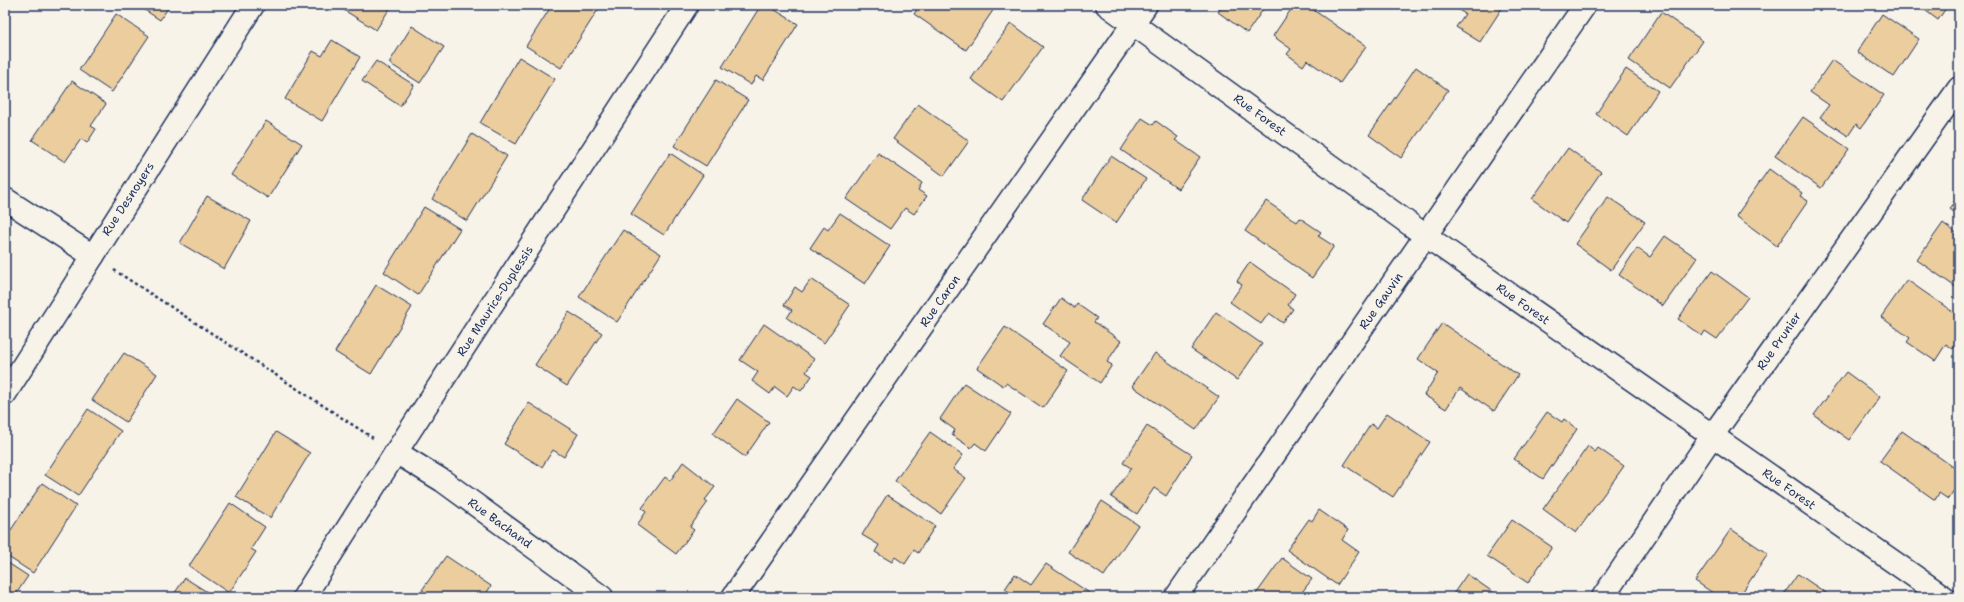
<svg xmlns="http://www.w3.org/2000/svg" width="1964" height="602" viewBox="0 0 1964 602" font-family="'Shantell Sans',sans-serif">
<rect width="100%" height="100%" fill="#f7f3e8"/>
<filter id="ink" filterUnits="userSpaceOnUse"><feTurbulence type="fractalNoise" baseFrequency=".025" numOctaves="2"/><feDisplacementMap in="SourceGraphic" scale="8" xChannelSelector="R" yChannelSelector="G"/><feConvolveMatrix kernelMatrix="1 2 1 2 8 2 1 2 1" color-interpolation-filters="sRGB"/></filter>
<g filter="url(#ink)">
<g fill="#ebcd9e" stroke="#1b2f5e">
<polygon points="137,5 170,5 160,20"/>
<polygon points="340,5 392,5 376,30 339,7"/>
<polygon points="552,5 601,5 561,68 526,46"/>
<polygon points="761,5 767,5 798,24 763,80 756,76 751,85 722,67"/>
<polygon points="920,5 994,5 996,6 966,50 914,14"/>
<polygon points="1224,5 1266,5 1247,33 1218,12"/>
<polygon points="1294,5 1306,5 1366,46 1340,83 1307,60 1303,66 1287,54 1291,49 1273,36"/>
<polygon points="1451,5 1504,5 1480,42 1456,27 1465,14"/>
<polygon points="1918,5 1948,5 1938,20"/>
<polygon points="1661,12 1703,41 1670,88 1629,60"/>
<polygon points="116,14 149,36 112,92 79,70"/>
<polygon points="1882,14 1919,39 1894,77 1857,52"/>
<polygon points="1011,23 1043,47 1003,102 971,79"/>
<polygon points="412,26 444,47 420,83 389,63"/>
<polygon points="332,40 360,57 322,121 285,99 313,51 322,56"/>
<polygon points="519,57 555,79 516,144 480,123"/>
<polygon points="1832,60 1884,95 1861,128 1856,124 1848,136 1820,117 1829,105 1810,92"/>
<polygon points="376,61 414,85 400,106 362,81"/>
<polygon points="1416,67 1448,90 1401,158 1369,135"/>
<polygon points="1626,69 1658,91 1628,136 1596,114"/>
<polygon points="716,80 748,100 706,166 674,146"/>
<polygon points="72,81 106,104 91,126 96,129 87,143 81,139 65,162 32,140"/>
<polygon points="918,104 969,141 944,176 893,139"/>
<polygon points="1803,117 1849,149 1821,188 1775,156"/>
<polygon points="1142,118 1153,125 1156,121 1178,137 1175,140 1200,157 1178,189 1121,150"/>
<polygon points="266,121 302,144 268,198 231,175"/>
<polygon points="472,134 507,156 467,221 432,199"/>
<polygon points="1568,148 1601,172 1566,223 1532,199"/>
<polygon points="670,153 703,175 664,235 631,214"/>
<polygon points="878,153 922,183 918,190 927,196 914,214 905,208 890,229 846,199"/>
<polygon points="1111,156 1146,179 1116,223 1082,200"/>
<polygon points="1769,169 1802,193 1800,196 1808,201 1777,246 1736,216"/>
<polygon points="1959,195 1959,216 1950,209"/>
<polygon points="207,196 251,221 224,269 180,243"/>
<polygon points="1608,197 1645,222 1611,270 1575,244"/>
<polygon points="1266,201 1297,222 1300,218 1321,232 1318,236 1334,246 1312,278 1245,231"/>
<polygon points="424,207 460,229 418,295 384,272"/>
<polygon points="840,213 890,246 865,284 810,248 824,227 828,230"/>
<polygon points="1943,223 1959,235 1959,284 1957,288 1917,260"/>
<polygon points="623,230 661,254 617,322 579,297"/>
<polygon points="1665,236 1697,258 1663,306 1619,275 1637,248 1650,257"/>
<polygon points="1250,262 1295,294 1288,305 1293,309 1283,323 1269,313 1261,324 1230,302 1242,285 1237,281"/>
<polygon points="1712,271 1748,297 1717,339 1705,331 1702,336 1678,319"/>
<polygon points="811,279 850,305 824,343 787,318 792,310 784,305 795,287 802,292"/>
<polygon points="1907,280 1959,316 1959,340 1953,349 1946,344 1935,361 1907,342 1910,338 1881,317"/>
<polygon points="376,285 412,307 371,374 335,352"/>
<polygon points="1061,298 1075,308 1077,304 1097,318 1094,322 1121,341 1107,362 1112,365 1100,383 1060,356 1070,342 1043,324"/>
<polygon points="569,312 602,333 567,386 535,365"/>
<polygon points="1216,312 1262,344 1237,380 1191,349"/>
<polygon points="1442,323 1518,375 1494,411 1460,388 1446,409 1424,395 1438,373 1418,359"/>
<polygon points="764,324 814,359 806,372 812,376 801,391 794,386 787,396 775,387 770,394 752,381 758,372 740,360"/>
<polygon points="1005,327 1068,371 1043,408 1006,383 1003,386 977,368"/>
<polygon points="124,353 157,374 126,422 92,400"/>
<polygon points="1155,353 1219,397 1196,430 1132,386"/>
<polygon points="1846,372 1880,397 1849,440 1814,415"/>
<polygon points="964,383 1011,414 986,451 975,443 971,448 952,435 955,430 940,419"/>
<polygon points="737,399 769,422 745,457 713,434"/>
<polygon points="529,403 578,434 564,457 553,450 542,467 504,444"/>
<polygon points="88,409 121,431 78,496 45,475"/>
<polygon points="1547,412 1562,422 1564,419 1577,429 1543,479 1514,459"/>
<polygon points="1387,413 1430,442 1393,497 1344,465 1371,424 1377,428"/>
<polygon points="1147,426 1192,455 1166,496 1154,488 1137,514 1111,497 1131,468 1123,463"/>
<polygon points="1902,431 1959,471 1956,476 1959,479 1959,483 1948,499 1939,493 1935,500 1880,461"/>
<polygon points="276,432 310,453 270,518 236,497"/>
<polygon points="930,432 963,455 953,469 966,478 941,514 895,481"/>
<polygon points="1588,446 1595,452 1598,448 1624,466 1576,533 1543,509"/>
<polygon points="683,462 715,487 705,500 708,502 690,527 694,530 676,554 637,525 646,512 642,508 665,477 670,481"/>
<polygon points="42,483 76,506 33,573 5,555 5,539"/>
<polygon points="887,495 935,526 918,553 914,550 905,564 895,557 892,562 875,552 879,545 862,535"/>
<polygon points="1102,501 1138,525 1104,576 1068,552"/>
<polygon points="230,503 265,527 251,549 256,552 229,593 189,566"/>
<polygon points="1319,510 1348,530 1342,540 1359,552 1337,585 1287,550 1309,519 1312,521"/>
<polygon points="1512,520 1552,547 1528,583 1487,556"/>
<polygon points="1731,529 1768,554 1739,597 1719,597 1695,581"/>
<polygon points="446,556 491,586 484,597 432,597 422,590"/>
<polygon points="1282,558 1312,579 1300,595 1303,597 1254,597"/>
<polygon points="5,561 28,576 14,597 5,597"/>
<polygon points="1046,564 1091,594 1089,597 1016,597 1005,589 1015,574 1031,585"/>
<polygon points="1467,574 1500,597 1451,597"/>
<polygon points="1798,574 1832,597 1782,597"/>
<polygon points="185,578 215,597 172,597"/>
</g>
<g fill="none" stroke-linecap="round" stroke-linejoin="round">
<defs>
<g id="minor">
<polyline points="1107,5 1426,236 1944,597"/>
<polyline points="5,199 93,256"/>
<polyline points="5,394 253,5"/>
<polyline points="396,452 443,481 602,597"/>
<polyline points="304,597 396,452 687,5"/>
<polyline points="733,597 1146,5"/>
<polyline points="1176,597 1585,5"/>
<polyline points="1603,597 1712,436 1959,88"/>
</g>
</defs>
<use href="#minor" stroke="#1b2f5e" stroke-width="25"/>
<polyline stroke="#1b2f5e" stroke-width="2.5" stroke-dasharray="3 3" stroke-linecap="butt" points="114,270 373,438"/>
<use href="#minor" stroke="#f7f3e8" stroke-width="22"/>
</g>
</g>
<g text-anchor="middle" stroke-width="3" stroke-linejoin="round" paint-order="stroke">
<g font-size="12" fill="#1b2f5e" stroke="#f7f3e8">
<text transform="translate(1260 115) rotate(36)" y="4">Rue Forest</text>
<text transform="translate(128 199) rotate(-57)" y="4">Rue Desnoyers</text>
<text transform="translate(495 301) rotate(-57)" y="4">Rue Maurice-Duplessis</text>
<text transform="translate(940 301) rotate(-55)" y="4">Rue Caron</text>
<text transform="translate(1381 301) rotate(-55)" y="4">Rue Gauvin</text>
<text transform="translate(1523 304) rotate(35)" y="4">Rue Forest</text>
<text transform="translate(1779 341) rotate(-55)" y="4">Rue Prunier</text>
<text transform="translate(1789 489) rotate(35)" y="4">Rue Forest</text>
<text transform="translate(500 523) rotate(36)" y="4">Rue Bachand</text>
</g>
</g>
<rect width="1964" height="602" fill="none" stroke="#f7f3e8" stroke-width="20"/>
<rect x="10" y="10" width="1944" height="582" fill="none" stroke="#1b2f5e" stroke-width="1.5" filter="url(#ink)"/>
</svg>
